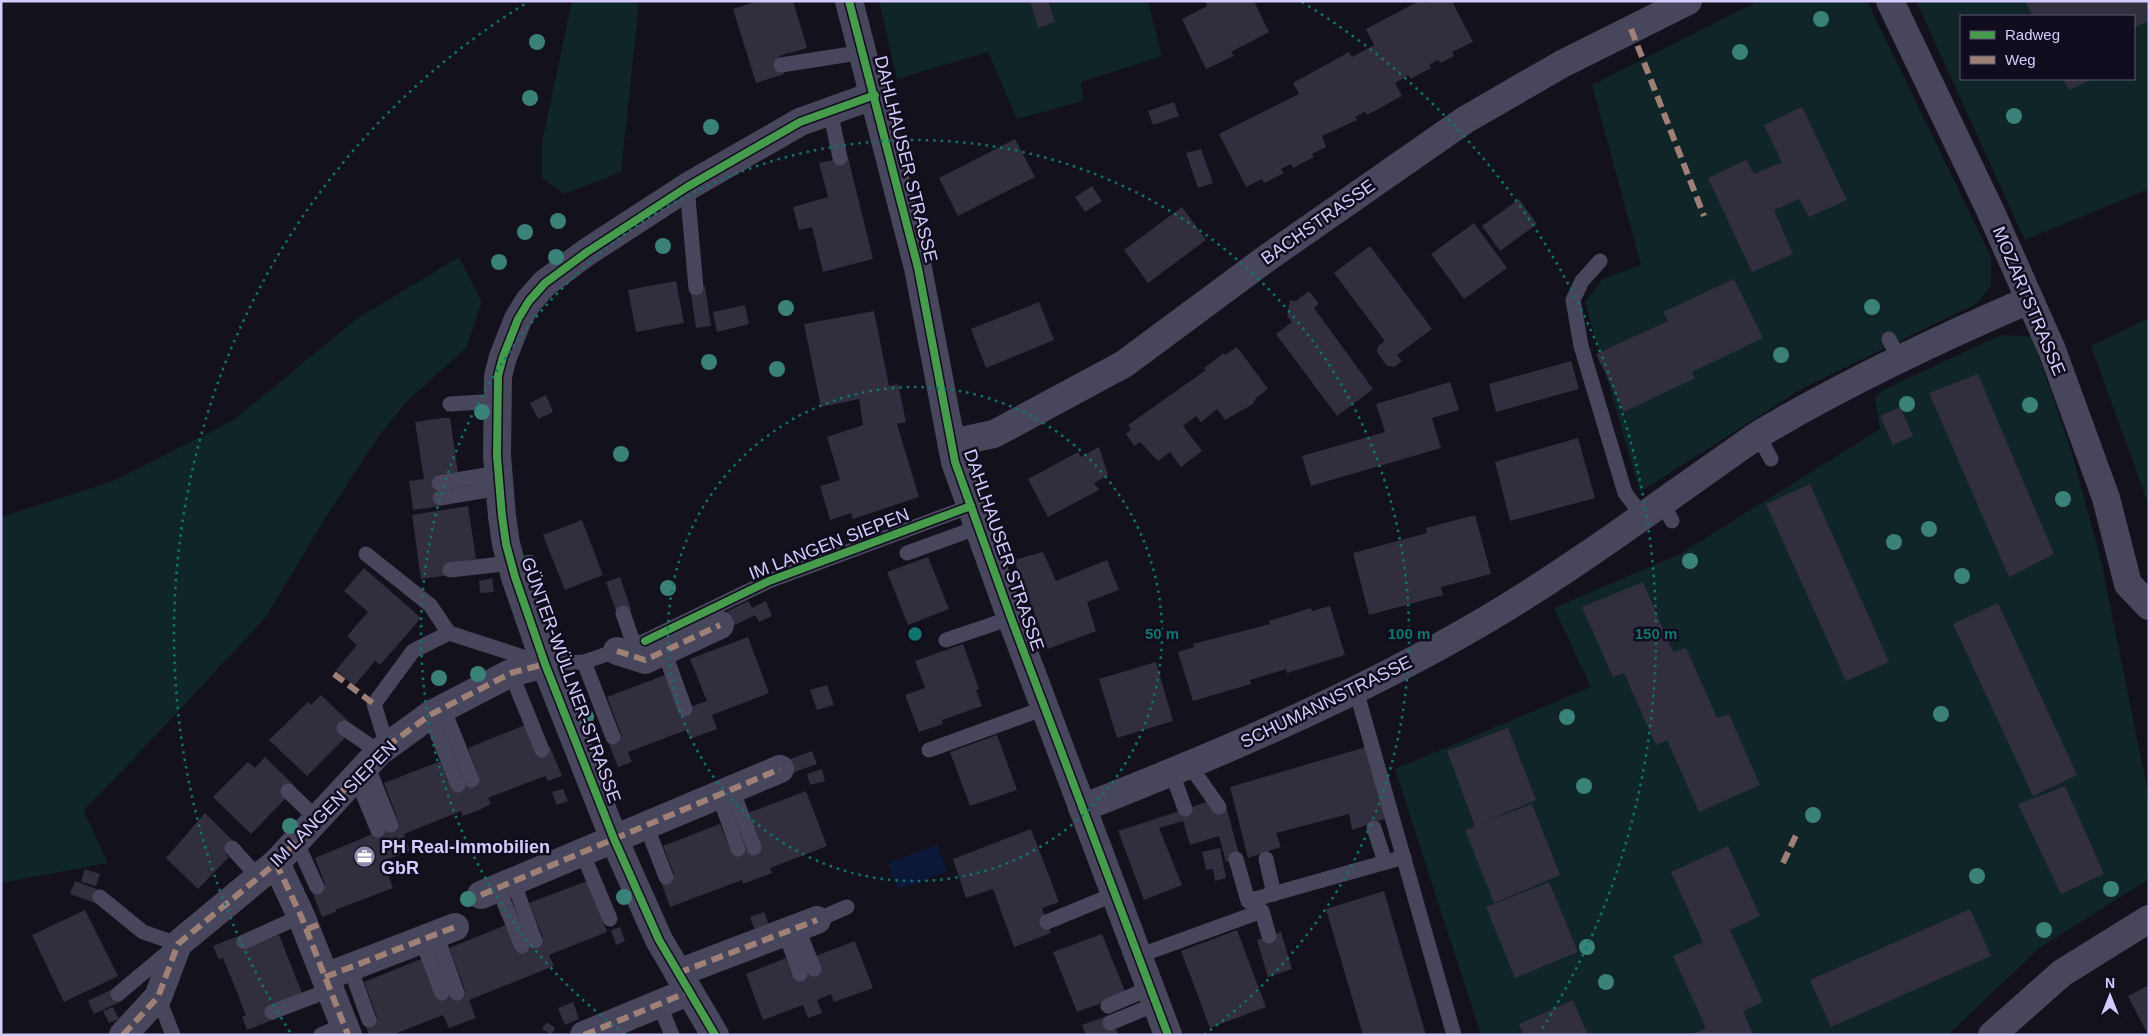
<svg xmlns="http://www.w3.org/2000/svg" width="2150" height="1036" viewBox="0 0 2150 1036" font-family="Arial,sans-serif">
<rect width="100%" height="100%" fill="#13111b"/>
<g fill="#102527" fill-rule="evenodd">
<polygon points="572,1 637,1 638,12 621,172 564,194 542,178 542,143"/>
<polygon points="879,1 1148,1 1162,56 1081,82 1083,101 1017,119 988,52 897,79"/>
<polygon points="1759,1 1867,1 1991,257 1991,286 1976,304 1803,388 1640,492 1585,302 1603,279 1641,265 1592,85"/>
<path d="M1916 1H2149V189L2025 240ZM1961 16H2134V79H1961Z"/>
<polygon points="459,257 482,302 466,348 405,403 378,437 329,512 265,618 109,785 83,810 108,863 1,883 1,517 113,481 234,420 355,320"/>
<polygon points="2149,318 2149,506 2091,346"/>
<polygon points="2001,335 2032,337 2071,450 2101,561 2149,798 2149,879 2038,949 1948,1035 1481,1035 1395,769 1591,687 1554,608 1680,554 1880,429 1875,398 1883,390"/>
</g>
<polygon fill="#0b1838" points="937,845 947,872 898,890 888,863"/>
<g fill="#312e3d">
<polygon points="758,1 793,1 807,48 779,56 784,74 756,83 733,9"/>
<polygon points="1030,1 1048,1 1055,22 1038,28"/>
<polygon points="1205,1 1254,1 1269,32 1231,52 1234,56 1206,69 1182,19 1207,6"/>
<polygon points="1419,1 1426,3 1430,1 1452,1 1473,42 1452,52 1454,56 1440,63 1438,60 1429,65 1431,68 1410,79 1409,75 1395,83 1402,96 1367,115 1365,112 1355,117 1357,120 1322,136 1326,147 1312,154 1314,157 1293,168 1291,164 1281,169 1284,173 1264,183 1262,179 1246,187 1219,134 1299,94 1293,83 1349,52 1352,57 1374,45 1366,29"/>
<polygon points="2025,1 2149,1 2149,21 2134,28 2134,16 2032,16"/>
<polygon points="2063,79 2093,79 2069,90"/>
<polygon points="1174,102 1179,116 1153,125 1148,111"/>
<polygon points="1802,107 1847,200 1809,217 1799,199 1774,210 1793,254 1752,272 1708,178 1746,160 1754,174 1782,162 1764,125"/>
<polygon points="1015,139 1035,177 958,216 939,178"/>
<polygon points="1201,149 1213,183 1198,188 1186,153"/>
<polygon points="848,157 873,259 823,272 812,227 799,230 793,207 828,197 819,163"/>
<polygon points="1092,186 1102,201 1085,212 1075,197"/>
<polygon points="1519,199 1537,224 1500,251 1482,226"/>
<polygon points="1182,207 1206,240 1148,283 1124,250"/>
<polygon points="1474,223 1507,268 1464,299 1431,254"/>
<polygon points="1370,246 1432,329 1397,355 1402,361 1394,367 1387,366 1377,352 1378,346 1385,341 1334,273"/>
<polygon points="1734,279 1763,338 1692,372 1695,378 1624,412 1596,354 1668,321 1663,312"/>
<polygon points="676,281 684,323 636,332 628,290"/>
<polygon points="705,286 711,326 696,328 690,288"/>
<polygon points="1309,291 1319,304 1314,308 1373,389 1337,416 1276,334 1292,322 1287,316 1290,300 1296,301"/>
<polygon points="1039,302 1054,340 986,368 971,329"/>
<polygon points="745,305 749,324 717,332 713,312"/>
<polygon points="874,311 889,386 898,384 906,422 897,424 919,497 853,519 851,513 830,520 820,486 840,480 827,437 863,425 859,399 821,407 804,324"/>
<polygon points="1237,347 1268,389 1256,398 1253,404 1225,420 1217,409 1201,422 1196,416 1183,426 1202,451 1181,467 1170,452 1158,461 1140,442 1134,446 1126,434 1131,430 1128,425 1206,370 1204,368 1224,353 1225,355"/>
<polygon points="1571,361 1579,389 1496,412 1489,384"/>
<polygon points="1978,374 2054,554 2009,577 1929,393"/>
<polygon points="1450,382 1459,410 1432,418 1441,448 1311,486 1302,456 1385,432 1376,404"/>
<polygon points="546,395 553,412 538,419 530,403"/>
<polygon points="1900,407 1913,436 1893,445 1880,416"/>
<polygon points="442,418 450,418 458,473 439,491 441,506 413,510 409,481 424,479 415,422"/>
<polygon points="1578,438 1595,498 1510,521 1495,462"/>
<polygon points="1099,447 1108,475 1094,483 1099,490 1048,517 1028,479 1078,452 1081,457"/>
<polygon points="1810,484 1889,662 1846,681 1766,504"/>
<polygon points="468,506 476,559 449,564 451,575 421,579 412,515"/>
<polygon points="1475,515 1491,574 1441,587 1443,595 1369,615 1353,553 1427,533 1426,528"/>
<polygon points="582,520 603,575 565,590 543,535"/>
<polygon points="1043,552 1056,581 1107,560 1119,590 1087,602 1096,631 1048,649 1014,560"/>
<polygon points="928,557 949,609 908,625 887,572"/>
<polygon points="364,568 421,618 380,665 375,661 354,686 336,670 357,645 347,636 368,612 344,591"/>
<polygon points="620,577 631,609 617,614 606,582"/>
<polygon points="492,578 494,592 480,593 479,581"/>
<polygon points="1643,582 1673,652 1686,648 1717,718 1729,714 1760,785 1699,812 1667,740 1656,745 1624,673 1613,677 1582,607"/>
<polygon points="748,601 752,608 766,601 772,616 759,622 755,615 729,628 722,614"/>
<polygon points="1998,603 2077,775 2033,796 1953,624"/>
<polygon points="1330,606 1345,655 1287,673 1286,669 1250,680 1251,684 1193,701 1178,652 1194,647 1193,644 1270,624 1269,621 1311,608 1312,611"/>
<polygon points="748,637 769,693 712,715 717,729 690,739 686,730 628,752 632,762 618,767 607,739 621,734 607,697 665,675 679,711 707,701 690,659"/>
<polygon points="963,644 979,689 976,690 982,706 942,720 943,724 919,732 905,695 925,688 915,661"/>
<polygon points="1156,662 1173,721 1117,738 1099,679"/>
<polygon points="827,685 834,705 817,710 810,690"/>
<polygon points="321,695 349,722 339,732 345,738 307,776 269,740 308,702 311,705"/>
<polygon points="525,725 536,752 550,747 562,776 548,781 545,776 488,798 491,804 477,811 463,816 461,811 404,834 410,851 383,861 393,888 335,910 336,912 322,917 311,889 325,884 315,858 399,823 384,783 441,761 458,785 472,780 479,777 468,748"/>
<polygon points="1508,728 1536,800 1481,823 1532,804 1560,875 1494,903 1465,830 1475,826 1447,751"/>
<polygon points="997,735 1017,790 970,806 950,752"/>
<polygon points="1366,747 1385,819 1352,830 1349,814 1276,833 1281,847 1248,858 1230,787"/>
<polygon points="812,751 817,764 789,774 785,761"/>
<polygon points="265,757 294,785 284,796 286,798 251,834 213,797 248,762 255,768"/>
<polygon points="822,769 825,781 810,785 807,774"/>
<polygon points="2065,786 2104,874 2061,894 2018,804"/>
<polygon points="563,789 568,801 557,805 552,792"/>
<polygon points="806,791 827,846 770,868 772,873 743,884 742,880 670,907 660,879 674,874 663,846 720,824 731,852 745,846 747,851 753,849 748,813"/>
<polygon points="1210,801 1226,806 1240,858 1226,862 1219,836 1190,845 1183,821 1159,828 1182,885 1144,900 1118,831"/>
<polygon points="205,813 236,844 226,854 229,857 198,889 166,858"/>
<polygon points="1031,829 1059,902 1042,908 1051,933 1014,947 993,889 966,898 953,859"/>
<polygon points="1728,846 1760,916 1730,930 1763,1002 1743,1011 1753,1035 1691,1035 1706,1028 1673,956 1703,942 1671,872"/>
<polygon points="1220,848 1226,878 1215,881 1213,869 1206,870 1202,852"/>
<polygon points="85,869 100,874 96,886 81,882"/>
<polygon points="75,881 102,891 98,904 70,894"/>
<polygon points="587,881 607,932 549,955 554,966 469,1000 476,1018 449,1028 443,1015 392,1035 369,1035 364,1022 377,1017 364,982 421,959 452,995 465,990 449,948 506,925 529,944 543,938 529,903"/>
<polygon points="1549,882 1578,952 1515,978 1486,907"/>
<polygon points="1384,891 1426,1035 1363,1035 1326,909"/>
<polygon points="1970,909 1991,956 1831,1027 1810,980"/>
<polygon points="85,910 118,976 64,1002 32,935"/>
<polygon points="764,912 769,925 755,930 750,917"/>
<polygon points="620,927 625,941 616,945 611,930"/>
<polygon points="1237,930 1266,1007 1210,1028 1181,951"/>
<polygon points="1281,932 1292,969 1268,977 1257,940"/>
<polygon points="1102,934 1126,994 1077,1012 1053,952"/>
<polygon points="241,935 246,949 279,935 302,993 269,1006 275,1019 247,1030 242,1017 246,1015 223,958 219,960 213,946"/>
<polygon points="855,941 873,988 834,1002 831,994 817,1000 822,1013 808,1018 803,1005 763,1020 746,974 786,958 793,977 816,956"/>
<polygon points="2149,985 2149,1035 2148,1035 2128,996"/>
<polygon points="115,988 122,1001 94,1014 88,1001"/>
<polygon points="1573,1000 1588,1035 1524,1035 1519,1024"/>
<polygon points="573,1002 579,1019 565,1025 558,1008"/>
<polygon points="113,1007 119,1019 109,1023 103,1011"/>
<polygon points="1107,1016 1112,1030 1116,1029 1118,1035 1086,1035 1082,1025"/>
<polygon points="547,1022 555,1028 551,1035 542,1029"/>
</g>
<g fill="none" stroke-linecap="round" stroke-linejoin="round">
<g stroke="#48465c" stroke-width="15">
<polyline points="781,65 864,52"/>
<polyline points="830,110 840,158"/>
<polyline points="687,187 696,288"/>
<polyline points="1600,261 1582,281 1573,300 1581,346 1625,493 1642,515"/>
<polyline points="1889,339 1899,359"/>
<polyline points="450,404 497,401"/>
<polyline points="1758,435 1771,459"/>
<polyline points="439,483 498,473"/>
<polyline points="440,498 500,488"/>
<polyline points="1662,501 1672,521"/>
<polyline points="907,553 979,527"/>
<polyline points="366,554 430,605 449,633 545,664 584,662 645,641 769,581 971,506"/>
<polyline points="450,570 511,563"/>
<polyline points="623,613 634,645"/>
<polyline points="946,640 1011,618"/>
<polyline points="664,651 685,709"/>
<polyline points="584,662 613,737"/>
<polyline points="511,673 542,750"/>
<polyline points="1356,690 1454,1035"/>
<polyline points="443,708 472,780"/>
<polyline points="430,715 458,785"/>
<polyline points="344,728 379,752"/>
<polyline points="387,746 374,704 413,651 449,633"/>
<polyline points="929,750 1045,708"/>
<polyline points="367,765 391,825"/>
<polyline points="1190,766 1219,807"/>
<polyline points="1172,773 1185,809"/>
<polyline points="356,777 378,830"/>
<polyline points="732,789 754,848"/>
<polyline points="288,791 317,819"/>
<polyline points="719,795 738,849"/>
<polyline points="646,825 666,877"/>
<polyline points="1374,828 1385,862"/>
<polyline points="296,841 317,887"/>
<polyline points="232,848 258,877"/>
<polyline points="582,852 610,919"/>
<polyline points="1236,859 1248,901 1404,857"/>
<polyline points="1266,859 1274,894"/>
<polyline points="513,881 535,941"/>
<polyline points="498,888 522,946"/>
<polyline points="100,897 143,932 178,944"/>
<polyline points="817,920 847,907"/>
<polyline points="1047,922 1115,894"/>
<polyline points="797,927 814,969"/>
<polyline points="785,932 800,974"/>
<polyline points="436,934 457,993"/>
<polyline points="422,940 442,993"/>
<polyline points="244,942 301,916"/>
<polyline points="1138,956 1262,911 1269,936"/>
<polyline points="350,967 369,1020"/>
<polyline points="118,994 173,948"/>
<polyline points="158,997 173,1035"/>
<polyline points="659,1004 672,1035"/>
<polyline points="1108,1006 1150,988"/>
<polyline points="272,1012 330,990"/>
<polyline points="1110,1023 1156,1004"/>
<polyline points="321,1035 344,1025"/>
</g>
<g stroke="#48465c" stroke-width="28">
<polyline points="849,1 918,268 955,462 1011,618 1168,1035"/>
<polyline points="1890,1 1990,210 2052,350 2106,498 2128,584 2149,606"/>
<polyline points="951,443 994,434 1124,364 1267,258 1465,120 1562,64 1688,1"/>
<polyline points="617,651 645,660 720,625"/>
<path d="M1082 808C1220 754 1356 696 1484 621 1579 565 1667 498 1758 435 1845 383 1936 340 2029 300"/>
<polyline points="276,863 301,916 348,1035"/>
<polyline points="481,895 780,769"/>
<polyline points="678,973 817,920"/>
<polyline points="325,977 455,927"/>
<polyline points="123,1035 158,997 178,944 276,863 379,752 430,715 511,673 545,664"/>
<polyline points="584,1035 688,992"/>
<polyline points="715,1035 659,940 614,839 545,664 515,577 506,544 502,516 497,456 498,376 503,357 518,319 529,301 545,283 587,252 687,187 800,122 875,95"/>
<polyline points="1992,1035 2062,973 2149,919"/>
</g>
<g stroke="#9e8076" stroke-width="6" stroke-dasharray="12 6" stroke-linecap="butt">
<polyline points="1631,29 1704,216"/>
<polyline points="617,651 645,660 720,625"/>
<polyline points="334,674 374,704"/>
<polyline points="276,863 301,916 348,1035"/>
<polyline points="1783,863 1798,831"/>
<polyline points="481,895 780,769"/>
<polyline points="307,929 323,923"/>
<polyline points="678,973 817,920"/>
<polyline points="325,977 455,927"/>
<polyline points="123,1035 158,997 178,944 276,863 379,752 430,715 511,673 545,664"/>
<polyline points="584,1035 688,992"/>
</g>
<defs>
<g id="cycleway">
<polyline points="849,1 918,268 955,462 1011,618 1168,1035"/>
<polyline points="645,641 769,581 971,506"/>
<polyline points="715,1035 659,940 614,839 545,664 515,577 506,544 502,516 497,456 498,376 503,357 518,319 529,301 545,283 587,252 687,187 800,122 875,95"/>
</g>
</defs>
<use href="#cycleway" stroke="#110d1f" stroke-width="11"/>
<use href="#cycleway" stroke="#469c4c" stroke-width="8"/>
</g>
<g fill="#3a8177">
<circle cx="1821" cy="19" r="8"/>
<circle cx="537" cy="42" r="8"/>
<circle cx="1740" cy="52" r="8"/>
<circle cx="530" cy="98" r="8"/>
<circle cx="2014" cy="116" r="8"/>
<circle cx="711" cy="127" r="8"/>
<circle cx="558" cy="221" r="8"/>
<circle cx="525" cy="232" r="8"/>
<circle cx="663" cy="246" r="8"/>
<circle cx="556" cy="257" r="8"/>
<circle cx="499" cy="262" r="8"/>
<circle cx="1872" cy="307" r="8"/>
<circle cx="786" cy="308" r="8"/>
<circle cx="1781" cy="355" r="8"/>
<circle cx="709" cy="362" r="8"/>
<circle cx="777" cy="369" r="8"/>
<circle cx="1907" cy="404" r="8"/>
<circle cx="2030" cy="405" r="8"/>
<circle cx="482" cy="412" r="8"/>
<circle cx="621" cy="454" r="8"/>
<circle cx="2063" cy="499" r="8"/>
<circle cx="1929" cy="529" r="8"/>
<circle cx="1894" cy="542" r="8"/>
<circle cx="1690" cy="561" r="8"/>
<circle cx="529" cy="563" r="8"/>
<circle cx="1962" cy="576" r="8"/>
<circle cx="668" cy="588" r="8"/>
<circle cx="478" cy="674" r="8"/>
<circle cx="439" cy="678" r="8"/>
<circle cx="1941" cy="714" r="8"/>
<circle cx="586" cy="717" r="8"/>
<circle cx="1567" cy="717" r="8"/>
<circle cx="610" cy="785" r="8"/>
<circle cx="1584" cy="786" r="8"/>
<circle cx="1813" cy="815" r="8"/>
<circle cx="290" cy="826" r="8"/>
<circle cx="1977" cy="876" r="8"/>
<circle cx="2111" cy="889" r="8"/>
<circle cx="624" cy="897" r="8"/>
<circle cx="468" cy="899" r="8"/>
<circle cx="2044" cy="930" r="8"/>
<circle cx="1587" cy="947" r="8"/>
<circle cx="1606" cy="982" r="8"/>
</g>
<g fill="none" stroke="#0f766e" stroke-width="2.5" stroke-dasharray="2.5 5">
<circle cx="915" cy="634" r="247"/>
<path d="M625 1034A494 494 0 1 1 1205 1034"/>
<path d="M290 1032A741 741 0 0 1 528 2M1302 2A741 741 0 0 1 1540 1032"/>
</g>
<defs>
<symbol id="office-disc" viewBox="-11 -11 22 22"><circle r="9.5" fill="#918baf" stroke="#110d1f"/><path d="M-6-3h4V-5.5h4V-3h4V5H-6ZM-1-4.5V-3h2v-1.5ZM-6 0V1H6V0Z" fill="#fff"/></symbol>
</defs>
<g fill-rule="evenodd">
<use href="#office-disc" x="352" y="844" width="25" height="25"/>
</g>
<g text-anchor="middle" stroke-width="5" stroke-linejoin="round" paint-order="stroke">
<g font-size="18" fill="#d5ccfe" stroke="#110d1f">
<text transform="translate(906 159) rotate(76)" y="6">DAHLHAUSER STRASSE</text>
<text transform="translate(1318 222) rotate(-35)" y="6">BACHSTRASSE</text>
<text transform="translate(2029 301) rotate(67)" y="6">MOZARTSTRASSE</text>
<text transform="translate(829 544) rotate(-21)" y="6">IM LANGEN SIEPEN</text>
<text transform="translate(1004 550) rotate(71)" y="6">DAHLHAUSER STRASSE</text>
<text transform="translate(571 680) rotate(70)" y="6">GÜNTER-WÜLLNER-STRASSE</text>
<text transform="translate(1326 702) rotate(-26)" y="6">SCHUMANNSTRASSE</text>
<text transform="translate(333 804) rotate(-45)" y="6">IM LANGEN SIEPEN</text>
</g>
<g font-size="18" font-weight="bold" fill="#d5ccfe" stroke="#110d1f" text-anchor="start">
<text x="381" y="853">PH Real-Immobilien<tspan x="381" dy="21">GbR</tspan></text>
</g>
</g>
<circle cx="915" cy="634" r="8" fill="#0f766e" stroke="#110d1f" stroke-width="2.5"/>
<g font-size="15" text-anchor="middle" font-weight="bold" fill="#0f766e" stroke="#110d1f" stroke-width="5" stroke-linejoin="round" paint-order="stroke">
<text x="1162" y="639">50 m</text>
<text x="1409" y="639">100 m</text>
<text x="1656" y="639">150 m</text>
</g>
<rect width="2150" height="1036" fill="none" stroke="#d5ccfe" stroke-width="5"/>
<rect x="1960" y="15" width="175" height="65" fill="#110d1f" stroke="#5f5978"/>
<rect x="1970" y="31" width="25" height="8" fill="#469c4c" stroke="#5f5978"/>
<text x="2005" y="40" font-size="15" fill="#d5ccfe">Radweg</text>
<rect x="1970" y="56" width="25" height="8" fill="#9e8076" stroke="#5f5978"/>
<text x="2005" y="65" font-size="15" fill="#d5ccfe">Weg</text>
<g transform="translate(2110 996)" stroke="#110d1f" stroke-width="4" paint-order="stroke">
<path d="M0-4L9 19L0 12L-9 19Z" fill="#d5ccfe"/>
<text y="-8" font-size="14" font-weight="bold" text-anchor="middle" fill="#d5ccfe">N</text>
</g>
</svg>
